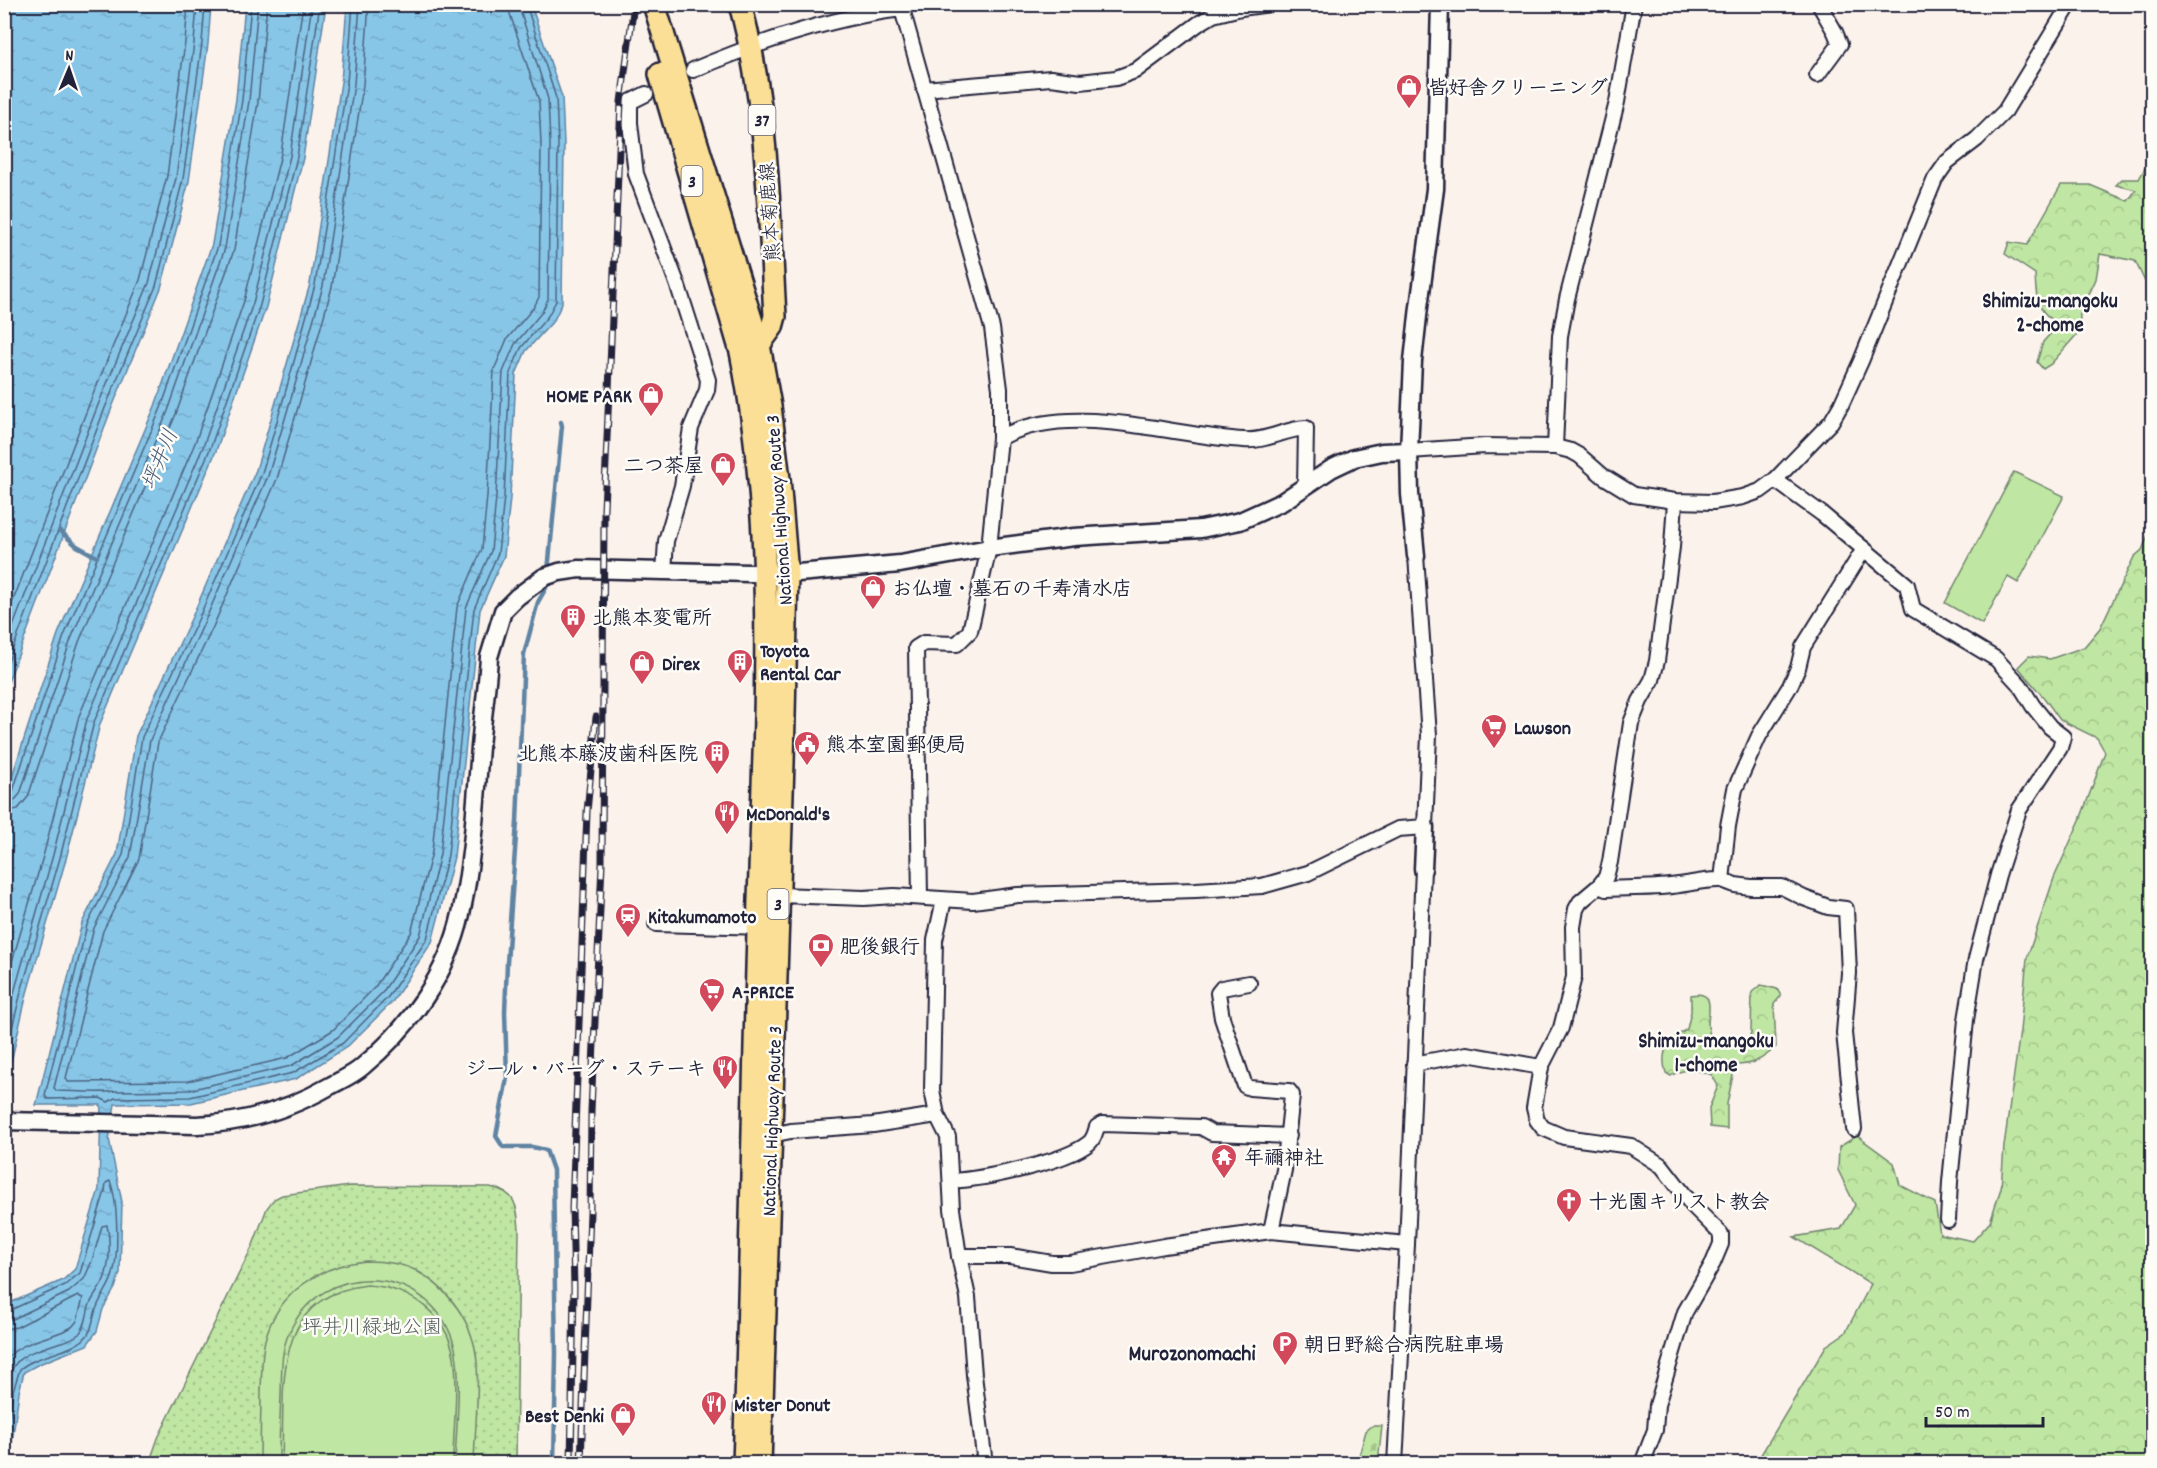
<svg xmlns="http://www.w3.org/2000/svg" width="2157" height="1468" viewBox="0 0 2157 1468" font-family="Dekko,'Klee One',sans-serif">
<defs>
<pattern id="grass-dots" width="8" height="8" patternUnits="userSpaceOnUse" patternTransform="scale(1.5)"><rect width="8" height="8" fill="#bfe6a2"/><path d="M2 2h.1M6 6h.1" fill="none" stroke="#a4c58c" stroke-width="1.8" stroke-linecap="round"/></pattern>
<pattern id="forest-crowns" width="20" height="18" patternUnits="userSpaceOnUse" patternTransform="scale(1.5)"><rect width="20" height="18" fill="#bfe6a2"/><path d="M2 6a3 3 0 1 1 6 0M12 15a3 3 0 1 1 6 0" fill="none" stroke="#a4c58c"/></pattern>
<pattern id="cemetery-stones" width="16" height="16" patternUnits="userSpaceOnUse" patternTransform="scale(1.5)"><rect width="16" height="16" fill="#bfe6a2"/><path d="M2 7V4a2 2 0 0 1 4 0v3zM10 15v-3a2 2 0 0 1 4 0v3z" fill="#a4c58c"/></pattern>
<pattern id="water-ripples" width="26" height="14" patternUnits="userSpaceOnUse" patternTransform="scale(1.5)"><rect width="26" height="14" fill="#88c6e8"/><path d="M2 4q2-2 4 0t4 0M15 11q2-2 4 0t4 0" fill="none" stroke="#75aac8"/></pattern>
</defs>
<rect width="100%" height="100%" fill="#fcf2ec"/>
<filter id="ink" filterUnits="userSpaceOnUse"><feTurbulence type="fractalNoise" baseFrequency=".0167" numOctaves="2"/><feDisplacementMap in="SourceGraphic" scale="12" xChannelSelector="R" yChannelSelector="G"/><feConvolveMatrix kernelMatrix="1 2 1 2 8 2 1 2 1" color-interpolation-filters="sRGB"/></filter>
<g filter="url(#ink)">
<path fill="url(#grass-dots)" stroke="#70846e" stroke-width="1.5" d="M350 1186 490 1187C516 1192 517 1205 519 1229L516 1463 149 1464 158 1438 253 1245 267 1208 274 1199 282 1195Z"/>
<g fill="url(#forest-crowns)" stroke="#70846e" stroke-width="1.5">
<path d="M2152 155V303L2150 292 2135 261 2100 254 2096 279 2080 314 2079 332 2051 364 2043 369 2037 362 2043 342 2052 332 2053 320C2035 309 2036 293 2035 274L2005 254 2009 242 2027 245 2061 185H2090L2128 201 2136 190 2116 185 2122 179H2139Z"/>
<polygon points="2152,526 2152,1463 1756,1463 1826,1346 1845,1333 1871,1284 1794,1237 1841,1229 1855,1205 1838,1170 1839,1147 1857,1136 1894,1163 1900,1185 1935,1203 1940,1234 1973,1241 1990,1222 2001,1188 2004,1146 2020,1031 2027,958 2054,878 2080,820 2105,752 2097,738 2060,720 2045,699 2018,667 2029,656 2050,659 2084,647 2100,628 2134,557 2142,550"/>
<path d="M1761 985 1777 989 1781 996 1774 1004 1776 1047C1763 1059 1753 1065 1735 1065L1727 1104V1129L1710 1127 1709 1108 1718 1086 1712 1075C1699 1070 1684 1067 1671 1076L1666 1073C1659 1051 1669 1040 1687 1029L1691 1012V995C1716 990 1708 1011 1708 1025 1708 1030 1710 1035 1712 1040 1726 1046 1734 1049 1748 1043L1751 1032 1752 992Z"/>
</g>
<polygon fill="url(#cemetery-stones)" stroke="#70846e" stroke-width="1.5" points="1372,1426 1382,1426 1378,1463 1357,1463 1366,1431"/>
<g fill="#bfe6a2" stroke="#70846e" stroke-width="1.5">
<polygon points="2014,472 2064,496 2018,583 2008,577 1982,624 1945,603"/>
<path d="M366 1261C383 1261 400 1263 415 1270 449 1288 474 1324 477 1362 479 1395 475 1430 474 1463H455C456 1430 463 1371 453 1341 428 1264 321 1258 289 1333 280 1352 282 1374 281 1395 280 1418 279 1441 279 1463H260C260 1439 261 1415 261 1390 262 1374 261 1356 265 1340 277 1293 320 1265 366 1261Z"/>
<path d="M367 1285C413 1288 451 1317 455 1365 458 1395 453 1433 453 1463H282C285 1390 269 1296 367 1285Z"/>
</g>
<g fill="url(#water-ripples)" stroke="#5f84a3" stroke-width="1.5">
<polygon points="5,4 211,5 208,44 189,181 161,288 111,410 5,690"/>
<polygon points="245,5 326,5 303,158 266,307 216,451 100,724 66,859 27,993 5,1088 5,798 58,634 155,406 212,244 236,99"/>
<polygon points="347,5 531,5 562,97 564,144 562,303 554,320 526,351 516,374 510,498 504,556 480,610 454,857 432,942 393,1001 347,1047 296,1079 191,1103 115,1104 109,1139 122,1202 120,1273 115,1288 103,1309 97,1331 87,1345 39,1364 24,1372 19,1392 9,1464 4,1463 4,1309 10,1303 63,1280 75,1269 99,1189 101,1105 36,1105 82,923 117,854 136,736 192,617 256,470 284,374 310,284 341,82"/>
</g>
<g fill="none" stroke-linecap="round" stroke-linejoin="round">
<g stroke="#4b6480" stroke-width="1.5">
<polyline points="353,4 347,83 315,285 290,376 262,473 198,620 142,737 123,855 87,925 45,1095 47,1099 100,1098 108,1102 115,1098 190,1097 293,1073 343,1043 388,997 427,939 448,855 474,609 498,553 504,497 510,373 521,348 548,316 556,301 558,144 556,98 526,4"/>
<path d="M360 4 354 84 323 286 297 378 268 476 204 623 150 740 130 857 94 928 54 1088 57 1091C73 1091 101 1094 115 1091L189 1090 291 1066 338 1037 382 993 420 936 440 854 466 608 491 551 496 497 503 372 515 344 542 312 548 299 550 144 548 99 518 4"/>
<polyline points="369,4 363,85 332,287 306,380 277,479 213,627 158,742 139,859 103,931 66,1078 68,1082 188,1081 287,1058 333,1030 375,987 411,933 432,852 457,607 482,549 487,496 494,370 507,339 534,307 539,297 541,144 539,101 510,14 509,4"/>
<polyline points="4,624 90,402 140,280 167,176 185,42 188,4"/>
<polyline points="4,650 98,405 149,283 176,178 194,43 197,4"/>
<polyline points="4,672 105,408 156,286 183,179 202,43 205,4"/>
<polyline points="4,796 10,795 13,791 64,636 161,408 218,246 242,100 251,4"/>
<polyline points="4,803 14,801 20,794 71,639 168,411 225,248 249,101 258,4"/>
<polyline points="4,812 18,809 28,797 79,642 176,414 234,250 258,102 267,4"/>
<polyline points="4,989 44,853 79,716 195,443 244,301 281,154 303,4"/>
<polyline points="4,1028 53,855 87,719 203,447 253,303 290,156 312,4"/>
<polyline points="4,1061 21,992 60,858 94,722 210,449 260,305 297,157 320,4"/>
<path d="M4 1313 65 1285 80 1273 105 1191 106 1183 110 1181C118 1201 119 1253 113 1274 110 1286 102 1295 97 1307 92 1319 93 1332 83 1340 66 1354 38 1354 20 1369L13 1391 4 1448"/>
<path d="M4 1320 13 1319 69 1292 84 1279 92 1261 102 1226 107 1225C111 1242 110 1268 102 1284 98 1291 93 1297 90 1304 86 1314 87 1326 79 1334 73 1339 65 1341 58 1343 22 1355 11 1356 4 1396"/>
<path d="M4 1329 17 1327 78 1296 83 1298 77 1321 72 1327C51 1339 19 1340 4 1362"/>
</g>
<g stroke="#5f84a3" stroke-width="4.5">
<polyline points="60,531 77,546 97,557"/>
<polyline points="548,571 562,426 561,422"/>
<polyline points="547,579 546,588 538,602 524,654 517,822 507,963 505,1012 507,1078 496,1136 503,1147 532,1147 546,1150 553,1170 556,1354 554,1464"/>
</g>
<defs>
<g id="minor">
<path d="M693 70C757 43 833 17 902 9L992 328 1000 389V438L989 548 970 631 957 644 924 643 916 648 920 896"/>
<polyline points="1817,75 1840,44 1835,32 1819,4"/>
<polyline points="924,89 1051,78 1080,82 1116,78 1135,71 1198,24 1213,15 1241,8 1270,4"/>
<polyline points="646,94 630,102 630,123 636,174 678,286 708,380 707,390 691,428 682,486 666,541 664,572"/>
<path d="M1000 438C1069 400 1169 436 1244 440 1265 442 1285 429 1306 428L1305 486"/>
<polyline points="1555,447 1560,336 1567,299 1617,102 1634,4"/>
<polyline points="1409,451 1485,446 1555,447 1571,451 1580,456 1603,476 1634,495 1675,501 1713,502 1743,497 1760,491 1775,480 1831,422 1841,405 1861,361 1935,179 1947,162 1977,139 2005,111 2070,4"/>
<polyline points="1775,480 1822,514 1907,585 1913,609 1996,659 2020,685 2033,706 2050,727 2063,737 2060,748 2019,810 1998,875 1976,959 1966,1020 1950,1182 1948,1220"/>
<polyline points="1722,880 1735,885 1751,887 1782,887 1804,898 1828,907 1846,909 1849,973 1844,1033 1854,1129"/>
<path d="M1599 886 1606 889C1630 887 1655 889 1679 885 1694 883 1707 879 1722 880L1728 826 1735 789 1759 736 1790 686 1798 668 1803 647 1864 549"/>
<polyline points="779,895 864,898 894,896 973,901 1018,895 1196,890 1262,886 1308,873 1398,829 1425,827 1429,735 1416,556"/>
<polyline points="944,900 935,940 932,1090 937,1115 948,1137 952,1209 959,1256 968,1297 974,1375 985,1464"/>
<polyline points="656,924 765,927"/>
<polyline points="1249,983 1222,988 1218,993 1222,1018 1245,1086 1250,1088 1289,1091 1292,1095 1284,1170 1271,1231"/>
<polyline points="1414,1064 1467,1054 1541,1067"/>
<polyline points="771,1135 791,1131 873,1125 937,1115"/>
<path d="M951 1181C984 1179 1064 1163 1089 1143 1094 1139 1095 1133 1097 1127L1102 1124 1201 1127 1212 1133 1289 1136"/>
<polyline points="959,1256 1010,1256 1052,1263 1070,1263 1164,1246 1271,1231 1407,1244"/>
<polyline points="1395,1464 1407,1244 1423,869"/>
<polyline points="1642,1464 1655,1430 1657,1405 1685,1312 1713,1263 1721,1244 1721,1234 1693,1206 1662,1166 1631,1146 1564,1137 1543,1128 1537,1120 1534,1108 1541,1067 1561,1028 1574,977 1573,927 1576,909 1580,902 1599,886 1606,877 1610,862 1631,723 1640,701 1652,680 1657,661 1672,547 1675,501"/>
</g>
<g id="tertiary">
<polyline points="1416,556 1410,494 1409,451 1413,361 1419,307 1435,189 1440,4"/>
<polyline points="1423,869 1425,827"/>
<path d="M4 1121 197 1125C246 1123 288 1110 330 1086 341 1080 353 1075 362 1067 409 1028 448 974 461 914 472 864 475 812 479 761 481 726 487 692 489 657L503 611 517 597 544 577 559 572 579 569 787 574 900 564 989 548 1074 537 1201 529 1240 521 1282 502 1331 469 1354 458 1382 452 1409 451"/>
</g>
<path id="primary" d="M740 4C768 106 769 212 775 316L772 327 759 345"/>
<g id="trunk">
<polyline points="654,4 759,345 770,406 779,479 787,574 783,763 760,1464"/>
<path d="M660 74 741 352C777 532 765 717 759 899 753 1087 751 1275 744 1464"/>
</g>
</defs>
<use href="#minor" stroke="#22223b" stroke-width="18"/>
<use href="#tertiary" stroke="#22223b" stroke-width="21"/>
<use href="#primary" stroke="#22223b" stroke-width="26"/>
<use href="#trunk" stroke="#22223b" stroke-width="26"/>
<use href="#minor" stroke="#fdfcf7" stroke-width="14"/>
<use href="#tertiary" stroke="#fdfcf7" stroke-width="16"/>
<use href="#primary" stroke="#fbdf96" stroke-width="21"/>
<use href="#trunk" stroke="#fbdf96" stroke-width="21"/>
<defs>
<g id="rail">
<polyline points="571,1464 574,1288 572,1208 587,812 596,717"/>
<polyline points="581,1464 590,1212 591,1111 602,864 604,510 621,102 634,4"/>
</g>
</defs>
<use href="#rail" stroke="#22223b" stroke-width="7"/>
<use href="#rail" stroke="#fdfcf7" stroke-width="4.5" stroke-dasharray="14" stroke-linecap="butt"/>
</g>
</g>
<defs>
<symbol id="shop-pin" viewBox="-11 -11 22 30"><path d="M0 17L-7.5 6A9.5 9.5 0 1 1 7.5 6Z" fill="#d1495b" stroke="#fdfcf7"/><path d="M-5-2.5h2.3a2.7 3.5 0 0 1 5.4 0H5L5.5 6h-11ZM-1.5-2.5h3a1.5 2.3 0 0 0-3 0Z" fill="#fff"/></symbol>
<symbol id="building-pin" viewBox="-11 -11 22 30"><path d="M0 17L-7.5 6A9.5 9.5 0 1 1 7.5 6Z" fill="#d1495b" stroke="#fdfcf7"/><path d="M-4-6H4V6H1V3H-1V6H-4ZM-2.5-4.3h1.7v1.8h-1.7ZM.8-4.3h1.7v1.8H.8ZM-2.5-1h1.7V.8h-1.7ZM.8-1h1.7V.8H.8Z" fill="#fff"/></symbol>
<symbol id="supermarket-pin" viewBox="-11 -11 22 30"><path d="M0 17L-7.5 6A9.5 9.5 0 1 1 7.5 6Z" fill="#d1495b" stroke="#fdfcf7"/><path d="M-6-5.5h2.5l.6 2H6L4.5 2H-2.5L-4.4-4H-6ZM-1.5 3.2a1.3 1.3 0 1 0 .1 0ZM3 3.2a1.3 1.3 0 1 0 .1 0Z" fill="#fff"/></symbol>
<symbol id="civic-pin" viewBox="-11 -11 22 30"><path d="M0 17L-7.5 6A9.5 9.5 0 1 1 7.5 6Z" fill="#d1495b" stroke="#fdfcf7"/><path d="M-.6-6.5H3V-4.5H.6V-3L4-1V1h2V6H-6V1h2V-1L-.6-3ZM-1.2 2.5V6h2.4V2.5Z" fill="#fff"/></symbol>
<symbol id="restaurant-pin" viewBox="-11 -11 22 30"><path d="M0 17L-7.5 6A9.5 9.5 0 1 1 7.5 6Z" fill="#d1495b" stroke="#fdfcf7"/><path d="M-5-6h1v4h1v-4h1v4h1v-4h1v5L-1.5 .5V6h-2V.5L-5-1ZM5-6V6H3V1.5H1.5Q1.5-4 5-6Z" fill="#fff"/></symbol>
<symbol id="station-pin" viewBox="-11 -11 22 30"><path d="M0 17L-7.5 6A9.5 9.5 0 1 1 7.5 6Z" fill="#d1495b" stroke="#fdfcf7"/><path d="M-3-6H3Q5-6 5-4V2Q5 4 3 4L4.5 6H3L1.5 4h-3L-3 6H-4.5L-3 4Q-5 4-5 2V-4Q-5-6-3-6ZM-3.5-4v3h7v-3ZM-3.5 1v1.5H-2V1ZM2 1v1.5H3.5V1Z" fill="#fff"/></symbol>
<symbol id="bank-pin" viewBox="-11 -11 22 30"><path d="M0 17L-7.5 6A9.5 9.5 0 1 1 7.5 6Z" fill="#d1495b" stroke="#fdfcf7"/><path d="M-6-4H6V4H-6ZM0-2.3a2.3 2.3 0 1 0 0 4.6a2.3 2.3 0 1 0 0-4.6Z" fill="#fff"/></symbol>
<symbol id="temple-pin" viewBox="-11 -11 22 30"><path d="M0 17L-7.5 6A9.5 9.5 0 1 1 7.5 6Z" fill="#d1495b" stroke="#fdfcf7"/><path d="M0-6L5-2H3V0L6.5 2.5H4V6H1.5V3h-3V6H-4V2.5H-6.5L-3 0V-2H-5Z" fill="#fff"/></symbol>
<symbol id="church-pin" viewBox="-11 -11 22 30"><path d="M0 17L-7.5 6A9.5 9.5 0 1 1 7.5 6Z" fill="#d1495b" stroke="#fdfcf7"/><path d="M-1.2-6h2.4v3.5h3.3v2.4h-3.3V6h-2.4V-.1h-3.3v-2.4h3.3Z" fill="#fff"/></symbol>
<symbol id="parking-pin" viewBox="-11 -11 22 30"><path d="M0 17L-7.5 6A9.5 9.5 0 1 1 7.5 6Z" fill="#d1495b" stroke="#fdfcf7"/><path d="M-3.5-5.5H1a3.5 3.5 0 0 1 0 7H-1V5.5H-3.5ZM-1-3.4V-.6H.8a1.4 1.4 0 0 0 0-2.8Z" fill="#fff"/></symbol>
</defs>
<g fill-rule="evenodd">
<use href="#shop-pin" x="1394" y="72" width="30" height="40"/>
<use href="#shop-pin" x="636" y="380" width="30" height="40"/>
<use href="#shop-pin" x="708" y="450" width="30" height="40"/>
<use href="#shop-pin" x="858" y="573" width="30" height="40"/>
<use href="#building-pin" x="558" y="602" width="30" height="40"/>
<use href="#building-pin" x="725" y="647" width="30" height="40"/>
<use href="#shop-pin" x="627" y="648" width="30" height="40"/>
<use href="#supermarket-pin" x="1479" y="712" width="30" height="40"/>
<use href="#civic-pin" x="792" y="729" width="30" height="40"/>
<use href="#building-pin" x="702" y="738" width="30" height="40"/>
<use href="#restaurant-pin" x="712" y="798" width="30" height="40"/>
<use href="#station-pin" x="613" y="901" width="30" height="40"/>
<use href="#bank-pin" x="806" y="931" width="30" height="40"/>
<use href="#supermarket-pin" x="697" y="976" width="30" height="40"/>
<use href="#restaurant-pin" x="710" y="1053" width="30" height="40"/>
<use href="#temple-pin" x="1209" y="1142" width="30" height="40"/>
<use href="#church-pin" x="1554" y="1186" width="30" height="40"/>
<use href="#parking-pin" x="1270" y="1329" width="30" height="40"/>
<use href="#restaurant-pin" x="699" y="1389" width="30" height="40"/>
<use href="#shop-pin" x="608" y="1400" width="30" height="40"/>
</g>
<g text-anchor="middle" stroke-width="5" stroke-linejoin="round" paint-order="stroke">
<g fill="#fdfcf7" stroke="#646373" stroke-width="1.5">
<rect x="748.5" y="105" width="27" height="30" rx="4.5"/>
<rect x="681.5" y="166" width="21" height="30" rx="4.5"/>
<rect x="767.5" y="889" width="21" height="30" rx="4.5"/>
</g>
<g font-size="18" font-weight="bold" fill="#22223b">
<text x="762" y="126">37</text>
<text x="692" y="187">3</text>
<text x="778" y="910">3</text>
</g>
<g font-size="20" font-weight="bold" fill="#22223b" stroke="#fdfcf7" text-anchor="start">
<text x="1428" y="94">皆好舎クリーニング</text>
<text x="632" y="402" text-anchor="end">HOME PARK</text>
<text x="704" y="472" text-anchor="end">二つ茶屋</text>
<text x="892" y="595">お仏壇・墓石の千寿清水店</text>
<text x="592" y="624">北熊本変電所</text>
<text x="760" y="657">Toyota<tspan x="760" dy="23">Rental Car</tspan></text>
<text x="662" y="670">Direx</text>
<text x="1514" y="734">Lawson</text>
<text x="826" y="751">熊本室園郵便局</text>
<text x="698" y="760" text-anchor="end">北熊本藤波歯科医院</text>
<text x="746" y="820">McDonald's</text>
<text x="648" y="923">Kitakumamoto</text>
<text x="840" y="953">肥後銀行</text>
<text x="732" y="998">A-PRICE</text>
<text x="706" y="1075" text-anchor="end">ジール・バーグ・ステーキ</text>
<text x="1244" y="1164">年禰神社</text>
<text x="1588" y="1208">十光園キリスト教会</text>
<text x="1304" y="1351">朝日野総合病院駐車場</text>
<text x="734" y="1411">Mister Donut</text>
<text x="604" y="1422" text-anchor="end">Best Denki</text>
</g>
<g font-size="20" fill="#22223b" stroke="#fdfcf7">
<text transform="translate(769 212) rotate(-94)" y="7">熊本菊鹿線</text>
<text transform="translate(778 510) rotate(-94)" y="7">National Highway Route 3</text>
<text transform="translate(771 1121) rotate(-88)" y="7">National Highway Route 3</text>
</g>
<g font-size="20" fill="#515d5a" stroke="#fdfcf7">
<text x="372" y="1333">坪井川緑地公園</text>
</g>
<g font-size="21" font-weight="bold" fill="#22223b" stroke="#fdfcf7">
<text x="2050" y="307">Shimizu-mangoku<tspan x="2050" dy="24">2-chome</tspan></text>
<text x="1706" y="1047">Shimizu-mangoku<tspan x="1706" dy="24">1-chome</tspan></text>
</g>
<g font-size="21" font-style="italic" fill="#465b78" stroke="#fdfcf7">
<text transform="translate(159 459) rotate(-67)" y="7">坪井川</text>
</g>
<g font-size="22" font-weight="bold" fill="#22223b" stroke="#fdfcf7">
<text x="1192" y="1360">Murozonomachi</text>
</g>
</g>
<rect width="2157" height="1468" fill="none" stroke="#fdfcf7" stroke-width="24"/>
<rect x="12" y="12" width="2133" height="1444" fill="none" stroke="#22223b" stroke-width="2" filter="url(#ink)"/>
<g transform="translate(69 69) rotate(2)" stroke="#fdfcf7" stroke-width="4.5" paint-order="stroke">
<path d="M0-4.5L10 22L0 15L-10 22Z" fill="#22223b"/>
<text y="-9" font-size="16" font-weight="bold" text-anchor="middle" fill="#22223b">N</text>
</g>
<path d="M1926 1417v9h117v-9" fill="none" stroke="#22223b" stroke-width="3"/>
<text x="1935" y="1417" font-size="18" fill="#22223b" stroke="#fdfcf7" stroke-width="4.5" paint-order="stroke">50 m</text>
</svg>
